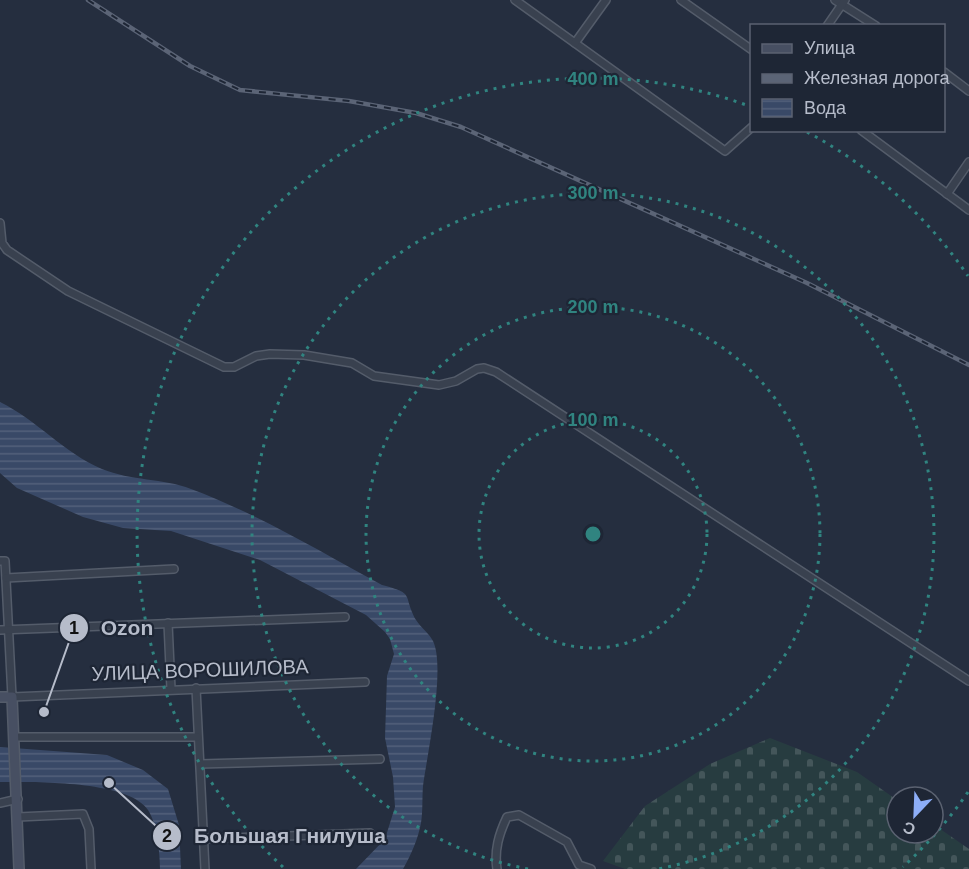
<svg xmlns="http://www.w3.org/2000/svg" width="969" height="869" viewBox="0 0 969 869" font-family="Arial,sans-serif">
<defs>
<pattern id="cemetery-stones" width="16" height="16" patternUnits="userSpaceOnUse" patternTransform="scale(1.5)"><rect width="16" height="16" fill="#273c40"/><path d="M2 7V4a2 2 0 0 1 4 0v3zM10 15v-3a2 2 0 0 1 4 0v3z" fill="#44565a"/></pattern>
<pattern id="water-rules" width="6" height="5" patternUnits="userSpaceOnUse" patternTransform="scale(1.5)"><rect width="6" height="5" fill="#394967"/><path d="M0 2.5h6" fill="none" stroke="#53617b"/></pattern>
</defs>
<rect width="100%" height="100%" fill="#252e3f"/>
<polygon fill="url(#cemetery-stones)" points="770,738 857,772 897,800 897,833 933,833 933,824 969,849 969,869 625,869 603,861 645,806 710,764"/>
<g fill="url(#water-rules)">
<path d="M0 402C37 420 64 453 102 469 131 481 163 478 191 489 258 514 319 551 382 585 416 594 402 594 416 620 421 628 429 633 433 641 446 668 427 755 423 786 422 798 423 811 421 823 418 839 411 855 403 869H356L385 839 395 807 393 777 385 738 387 676 394 654 390 639 385 632 366 615 260 560 171 531 123 528 83 517 17 488 0 473Z"/>
<path d="M0 747 107 755 143 770 168 789 179 825 181 869H160C160 854 157 823 148 810 128 780 34 782 0 782Z"/>
</g>
<g fill="none" stroke-linecap="round" stroke-linejoin="round">
<defs>
<g id="street">
<polyline points="515,0 725,151 752,127"/>
<polyline points="681,0 752,50"/>
<polyline points="835,0 876,26"/>
<polyline points="827,26 845,0"/>
<polyline points="575,43 606,0"/>
<polyline points="944,72 969,91"/>
<polyline points="861,130 969,210"/>
<polyline points="947,194 969,162"/>
<polyline points="0,223 2,243 7,250 68,291 224,367 234,367 256,356 270,354 304,355 352,363 374,376 439,385 456,381 477,369 484,368 496,372 969,681"/>
<polyline points="0,561 5,561 12,697 365,682"/>
<polyline points="6,578 174,569"/>
<polyline points="168,623 171,689"/>
<polyline points="0,630 345,617"/>
<polyline points="196,688 205,869"/>
<polyline points="15,737 197,737"/>
<polyline points="200,764 380,759"/>
<polyline points="0,803 18,799"/>
<polyline points="18,817 83,814 89,829 91,869"/>
<polyline points="203,839 370,833"/>
<path d="M497 869C494 850 499 834 507 817L519 815 567 842 579 865 591 869"/>
</g>
<polyline id="secondary" points="0,697 12,697 19,869"/>
</defs>
<use href="#street" stroke="#545c6a" stroke-width="10"/>
<use href="#secondary" stroke="#545c6a" stroke-width="12"/>
<use href="#street" stroke="#39414f" stroke-width="7"/>
<use href="#secondary" stroke="#474f62" stroke-width="9"/>
<defs>
<polyline id="rail" points="88,0 190,66 240,90 349,101 416,113 461,127 807,283 969,365"/>
</defs>
<use href="#rail" stroke="#5b6476" stroke-width="4.5"/>
<use href="#rail" stroke="#1e2635" stroke-width="2" stroke-dasharray="7" stroke-linecap="butt"/>
</g>
<g fill="none" stroke="#308480" stroke-width="3" stroke-dasharray="3 6">
<circle cx="593" cy="534" r="114"/>
<circle cx="593" cy="534" r="227"/>
<path d="M528 869A341 341 0 1 1 658 869"/>
<path d="M968 792A455 455 0 0 1 903 867M283 867A455 455 0 0 1 749 106M807 132A455 455 0 0 1 968 276"/>
</g>
<g text-anchor="middle" stroke-width="4.5" stroke-linejoin="round" paint-order="stroke">
<g font-size="20" fill="#b6bcca" stroke="#1e2635">
<text transform="translate(200 670) rotate(-2)" y="7">УЛИЦА ВОРОШИЛОВА</text>
</g>
</g>
<circle cx="593" cy="534" r="9" fill="#308480" stroke="#1e2635" stroke-width="3"/>
<g font-size="18" text-anchor="middle" font-weight="bold" fill="#308480" stroke="#1e2635" stroke-width="4.5" stroke-linejoin="round" paint-order="stroke">
<text x="593" y="85">400 m</text>
<text x="593" y="199">300 m</text>
<text x="593" y="313">200 m</text>
<text x="593" y="426">100 m</text>
</g>
<path fill="none" stroke="#b6bcca" stroke-width="2" d="M44 712L74 628M109 783L167 836"/>
<g fill="#b6bcca" stroke="#1e2635" stroke-width="2">
<circle cx="44" cy="712" r="6"/>
<circle cx="109" cy="783" r="6"/>
<circle cx="74" cy="628" r="15"/>
<circle cx="167" cy="836" r="15"/>
</g>
<g font-size="18" text-anchor="middle" font-weight="bold" fill="#111">
<text x="74" y="634">1</text>
<text x="167" y="842">2</text>
</g>
<g font-size="21" text-anchor="middle" font-weight="bold" fill="#b6bcca" stroke="#1e2635" stroke-width="4.5" stroke-linejoin="round" paint-order="stroke">
<text x="127" y="635">Ozon</text>
<text x="290" y="843">Большая Гнилуша</text>
</g>
<rect x="750" y="24" width="195" height="108" fill="#1e2635" stroke="#5b6271" stroke-width="1.5"/>
<rect x="762" y="44" width="30" height="9" fill="#474f62" stroke="#5b6271" stroke-width="1.5"/>
<text x="804" y="54" font-size="18" fill="#b6bcca">Улица</text>
<rect x="762" y="74" width="30" height="9" fill="#5b6476" stroke="#5b6271" stroke-width="1.5"/>
<text x="804" y="84" font-size="18" fill="#b6bcca">Железная дорога</text>
<rect x="762" y="99" width="30" height="18" fill="url(#water-rules)" stroke="#5b6271" stroke-width="1.5"/>
<text x="804" y="114" font-size="18" fill="#b6bcca">Вода</text>
<g transform="translate(915 815) rotate(203)"><circle r="28" fill="#1e2635" stroke="#5b6271" stroke-width="1.5"/>
<path d="M0-4.5L10 22L0 15L-10 22Z" fill="#8daef8"/>
<text y="-9" font-size="16" font-weight="bold" text-anchor="middle" fill="#b6bcca">С</text>
</g>
</svg>
